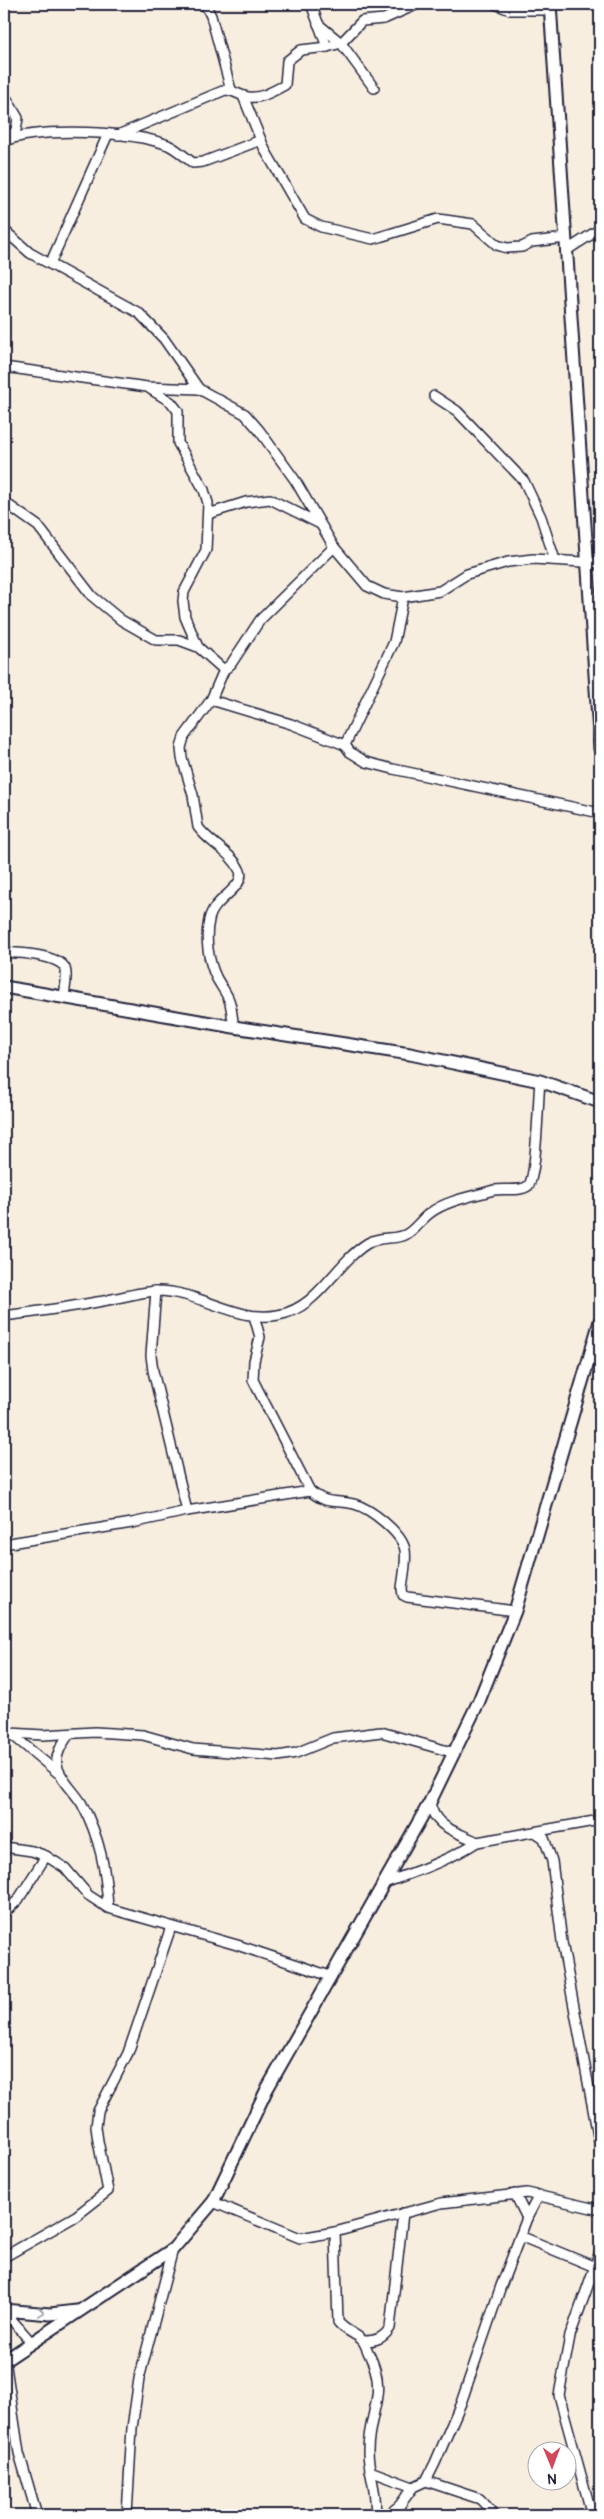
<svg xmlns="http://www.w3.org/2000/svg" width="604" height="2519" font-family="Pangolin,sans-serif">
	<rect width="100%" height="100%" fill="#f7eee0"/>
	<filter id="ink" filterUnits="userSpaceOnUse"><feTurbulence type="fractalNoise" baseFrequency=".02" numOctaves="2"/><feDisplacementMap in="SourceGraphic" scale="10" xChannelSelector="R" yChannelSelector="G"/><feConvolveMatrix kernelMatrix="1 2 1 2 8 2 1 2 1" color-interpolation-filters="sRGB"/></filter>
	<g filter="url(#ink)">
		<g fill="none" stroke-linecap="round" stroke-linejoin="round">
			<defs>
				<g id="minor">
					<polyline points="205,4 211,16 231,90"/>
					<polyline points="311,4 327,47"/>
					<polyline points="495,4 510,10 550,10"/>
					<polyline points="318,24 341,43 374,88"/>
					<polyline points="4,94 18,118 16,130 7,140"/>
					<polyline points="243,96 265,150 305,219 321,227 373,239 438,219 473,224 497,245 507,248 522,247 532,242 566,238"/>
					<path d="M118,135L225,90C233,90 237,94 244,96C258,101 273,91 285,85L287,61L301,50L327,47L341,43L362,21L384,19L418,4"/>
					<path d="M4,141C41,127 131,131 168,145C177,149 185,157 193,163L203,162L261,140"/>
					<polyline points="4,230 30,253 139,313 164,339 199,389 147,387 4,367"/>
					<polyline points="567,250 600,229"/>
					<polyline points="50,264 108,134"/>
					<polyline points="150,389 171,402 178,411 178,443 204,490 208,503 206,550 184,592 183,601 185,617 198,647"/>
					<polyline points="199,389 245,414 259,430 295,480 334,547 367,586 384,594 403,597 440,591 467,574 508,562 533,559 600,563"/>
					<polyline points="434,396 457,411 524,481 541,517 555,560"/>
					<polyline points="4,502 38,526 92,596 121,620 156,640 179,640 198,647 224,670"/>
					<polyline points="208,514 246,502 270,499 320,524"/>
					<polyline points="211,700 291,724 345,745 350,752 366,762 393,769 600,813"/>
					<polyline points="345,745 394,642 403,597"/>
					<path d="M4,953C17,952 58,955 65,968C68,976 65,988 64,996"/>
					<path d="M234,1027C232,1018 232,1008 229,1000C226,992 220,985 216,977C208,960 205,938 209,920C213,898 246,888 240,871C232,852 210,844 198,827L193,795L182,758L181,748L184,737L211,700L224,670L231,664L260,620L334,547"/>
					<polyline points="156,1291 151,1355 153,1371 187,1511 310,1491"/>
					<path d="M4,1316C35,1312 66,1308 97,1302C116,1299 138,1292 157,1291C200,1291 237,1323 278,1315C319,1308 335,1263 368,1243C380,1236 393,1240 405,1235C415,1230 421,1219 430,1213C447,1200 474,1196 494,1190C504,1188 520,1192 528,1186C537,1177 538,1099 540,1081"/>
					<path d="M254,1316L260,1337L254,1361L253,1380L310,1491C329,1506 334,1499 354,1504C370,1508 402,1533 405,1550C407,1562 403,1577 402,1589L403,1595L407,1597L515,1611"/>
					<polyline points="4,1544 132,1523 187,1511"/>
					<polyline points="4,1729 10,1733 43,1735 95,1732 143,1735 193,1749 278,1756 296,1753 333,1738 381,1732 455,1753"/>
					<polyline points="10,1733 58,1773"/>
					<path d="M69,1734C63,1743 55,1754 57,1765C59,1778 75,1792 82,1804C100,1838 106,1870 108,1908"/>
					<path d="M430,1802C434,1828 456,1831 477,1842"/>
					<polyline points="535,1832 544,1838 552,1861 562,1942 600,2147"/>
					<polyline points="4,1847 32,1851 46,1856"/>
					<path d="M382,1884C414,1872 448,1861 477,1842L600,1820"/>
					<polyline points="4,1913 18,1900 46,1856 65,1868 88,1895 108,1908 237,1945 330,1976"/>
					<polyline points="515,2194 527,2218"/>
					<polyline points="213,2202 300,2238 335,2232 441,2203 527,2193 600,2210"/>
					<path d="M335,2232L338,2322C345,2331 355,2333 362,2340C365,2343 367,2350 369,2354C389,2394 368,2412 368,2451C368,2473 378,2492 375,2515"/>
					<polyline points="520,2236 595,2267"/>
					<polyline points="4,2257 76,2216 108,2191 98,2141 96,2127 98,2111 128,2053 171,1927"/>
					<polyline points="4,2311 31,2342"/>
					<path d="M363,2341C375,2341 383,2339 390,2328L403,2213"/>
					<polyline points="5,2360 19,2453 37,2515"/>
					<polyline points="370,2471 413,2487"/>
					<polyline points="426,2481 480,2499 495,2515"/>
					<polyline points="127,2515 132,2428 139,2379 173,2249"/>
					<polyline points="388,2515 400,2505 413,2487 426,2481 435,2463 461,2403 501,2286 527,2218 539,2195"/>
					<polyline points="592,2515 559,2395 570,2336 600,2252"/>
				</g>
				<g id="tertiary">
					<polyline points="550,4 600,749"/>
					<polyline points="4,987 234,1027 410,1054 540,1081 600,1102"/>
					<polyline points="4,2310 50,2314 77,2311"/>
					<polyline points="4,2361 173,2249 213,2202 267,2089 430,1802 479,1701 515,1611 600,1321"/>
				</g>
			</defs>
			<use href="#minor" stroke="#22223b" stroke-width="12"/>
			<use href="#tertiary" stroke="#22223b" stroke-width="15"/>
			<use href="#minor" stroke="#fff" stroke-width="9"/>
			<use href="#tertiary" stroke="#fff" stroke-width="11"/>
		</g>
		<defs><path id="oneway-chevron" d="M-2-3.5L2.5 0L-2 3.5" fill="none" stroke-width="1.6" stroke-linecap="round" stroke-linejoin="round" transform="scale(1.25)"/></defs>
		<use stroke="#9c9ca7" href="#oneway-chevron" transform="translate(41 2312) rotate(7)"/>
	</g>
	<rect width="604" height="2519" fill="none" stroke="#fff" stroke-width="20"/>
	<rect x="10" y="10" width="584" height="2499" fill="none" stroke="#22223b" stroke-width="2" filter="url(#ink)"/>
	<g transform="translate(552 2466) rotate(179)"><circle r="24" fill="#ffffff" stroke="#a7a7b1"/>
	<path d="M0-4L9 19L0 12L-9 19Z" fill="#d1495b"/>
	<text y="-8" font-size="14" font-weight="bold" text-anchor="middle" fill="#22223b">N</text>
	</g>
</svg>
